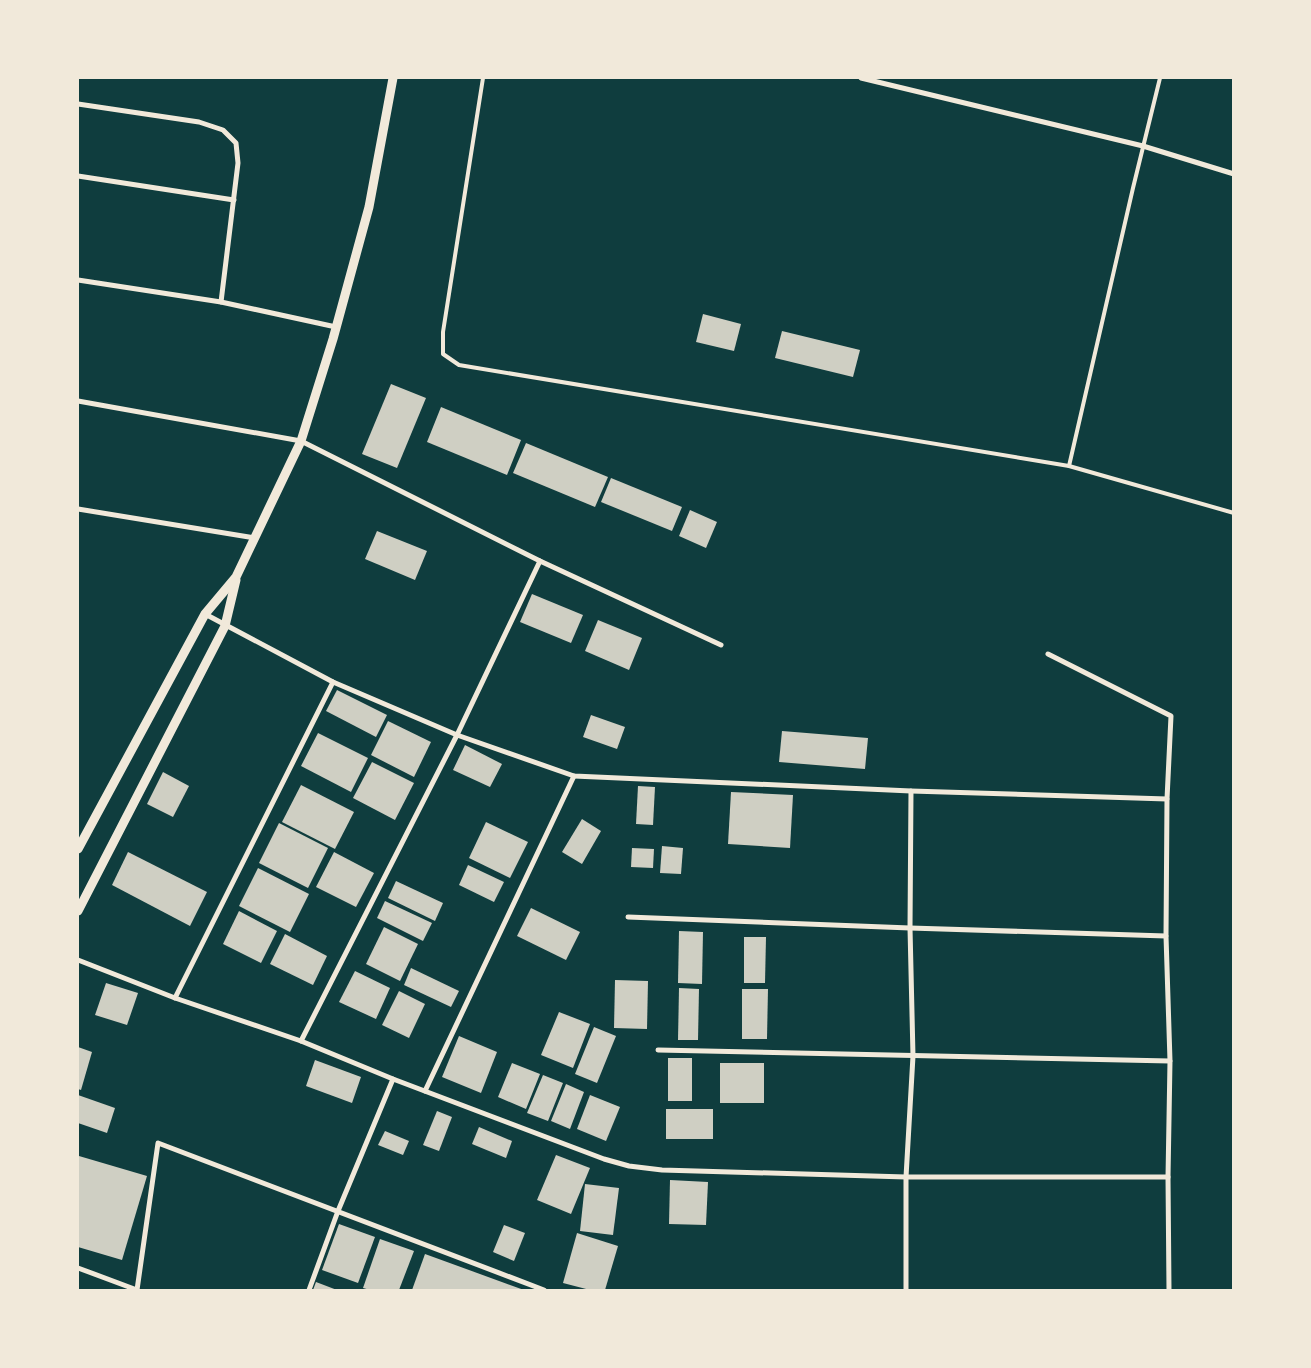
<svg xmlns="http://www.w3.org/2000/svg" width="1311" height="1368" font-family="'PT Serif',serif">
	<rect width="100%" height="100%" fill="#0f3d3e"/>
	<g fill="#cfcfc3">
		<polygon points="703,314 741,324 734,351 696,342"/>
		<polygon points="782,331 860,350 853,377 775,358"/>
		<polygon points="391,384 426,398 397,468 362,454"/>
		<polygon points="441,407 521,440 507,475 427,442"/>
		<polygon points="526,443 608,477 595,507 513,473"/>
		<polygon points="611,478 682,507 672,531 601,502"/>
		<polygon points="690,510 717,522 706,548 679,536"/>
		<polygon points="377,531 427,551 415,580 365,559"/>
		<polygon points="532,594 583,615 571,643 520,622"/>
		<polygon points="598,620 642,638 629,670 585,651"/>
		<polygon points="337,690 387,715 376,737 326,711"/>
		<polygon points="591,715 625,727 617,749 583,737"/>
		<polygon points="388,721 431,742 414,777 371,755"/>
		<polygon points="782,731 868,738 865,769 779,762"/>
		<polygon points="318,733 368,758 351,792 301,766"/>
		<polygon points="465,745 502,764 490,787 453,770"/>
		<polygon points="372,762 414,783 395,820 353,798"/>
		<polygon points="163,772 189,786 173,817 147,804"/>
		<polygon points="301,785 354,812 335,849 282,822"/>
		<polygon points="638,786 655,787 653,825 636,824"/>
		<polygon points="731,792 793,795 790,848 728,844"/>
		<polygon points="582,819 601,831 582,864 562,852"/>
		<polygon points="486,822 528,842 510,878 469,858"/>
		<polygon points="279,823 328,848 308,888 259,863"/>
		<polygon points="662,846 683,848 681,874 660,873"/>
		<polygon points="632,848 654,849 653,868 631,867"/>
		<polygon points="128,852 207,892 190,926 112,885"/>
		<polygon points="334,852 374,873 356,907 316,887"/>
		<polygon points="468,865 504,882 494,902 459,885"/>
		<polygon points="258,868 309,894 290,932 239,906"/>
		<polygon points="396,881 443,903 435,921 388,898"/>
		<polygon points="385,901 432,923 423,941 377,918"/>
		<polygon points="531,908 580,932 566,960 517,936"/>
		<polygon points="239,911 277,931 261,963 223,944"/>
		<polygon points="384,927 418,944 400,981 366,964"/>
		<polygon points="679,931 703,932 702,984 678,983"/>
		<polygon points="285,934 327,956 313,985 270,964"/>
		<polygon points="744,937 766,937 765,983 744,983"/>
		<polygon points="411,968 459,991 451,1007 404,985"/>
		<polygon points="355,971 390,988 376,1019 339,1002"/>
		<polygon points="615,980 648,981 647,1029 614,1028"/>
		<polygon points="106,983 138,993 127,1025 95,1015"/>
		<polygon points="679,988 699,989 698,1040 678,1040"/>
		<polygon points="742,989 768,989 767,1039 742,1039"/>
		<polygon points="399,991 425,1004 409,1038 382,1025"/>
		<polygon points="559,1012 590,1024 573,1068 541,1055"/>
		<polygon points="594,1027 616,1036 597,1083 575,1074"/>
		<polygon points="459,1036 497,1052 481,1093 442,1077"/>
		<polygon points="78,1047 92,1052 81,1090 78,1089"/>
		<rect x="668" y="1058" width="24" height="43"/>
		<polygon points="315,1060 361,1077 352,1103 306,1086"/>
		<polygon points="512,1063 540,1074 526,1109 498,1097"/>
		<rect x="720" y="1063" width="44" height="40"/>
		<polygon points="543,1075 563,1083 548,1121 527,1113"/>
		<polygon points="566,1084 584,1092 570,1129 551,1121"/>
		<polygon points="78,1095 115,1108 107,1133 78,1123"/>
		<polygon points="590,1095 620,1107 606,1141 577,1129"/>
		<rect x="666" y="1109" width="47" height="30"/>
		<polygon points="437,1111 452,1117 439,1151 423,1145"/>
		<polygon points="479,1127 512,1141 506,1158 472,1144"/>
		<polygon points="385,1131 409,1141 403,1155 378,1145"/>
		<polygon points="556,1155 590,1168 571,1214 537,1200"/>
		<polygon points="79,1156 147,1176 122,1260 78,1247 78,1162"/>
		<polygon points="670,1180 708,1182 706,1225 669,1224"/>
		<polygon points="585,1184 619,1188 613,1235 580,1231"/>
		<polygon points="339,1224 375,1237 358,1283 322,1270"/>
		<polygon points="504,1225 525,1233 514,1261 493,1252"/>
		<polygon points="577,1233 618,1246 605,1290 590,1290 563,1283"/>
		<polygon points="380,1239 414,1251 399,1290 370,1290 363,1288"/>
		<polygon points="425,1254 524,1290 412,1290"/>
		<polygon points="316,1282 337,1290 313,1290"/>
	</g>
	<g fill="none" stroke-linecap="round" stroke-linejoin="round">
		<g stroke="#f1e9da" stroke-width="4">
			<polyline points="483,78 443,332 443,354 459,365 1069,466 1234,513"/>
			<polyline points="1069,466 1133,188 1160,78"/>
		</g>
		<g stroke="#f1e9da" stroke-width="5">
			<polyline points="861,78 1143,146 1234,174"/>
			<polyline points="78,104 199,122 223,130 236,143 238,163 221,302"/>
			<polyline points="78,176 234,200"/>
			<polyline points="78,280 221,302 336,327"/>
			<polyline points="78,401 301,441 540,561 721,645"/>
			<polyline points="78,509 255,538"/>
			<polyline points="205,614 333,682 457,735 574,776 911,791 1167,799"/>
			<polyline points="1048,654 1171,716 1167,799 1166,936 1170,1061 1168,1177 1169,1290"/>
			<polyline points="628,917 910,928 1166,936"/>
			<polyline points="78,960 175,998 301,1041 393,1079 604,1159 629,1166 662,1170 906,1177 1168,1177"/>
			<polyline points="175,998 333,682"/>
			<polyline points="301,1041 457,735 540,561"/>
			<polyline points="658,1050 1170,1061"/>
			<polyline points="425,1091 574,776"/>
			<polyline points="78,1268 137,1290"/>
			<polyline points="137,1290 158,1143 544,1290"/>
			<polyline points="309,1290 338,1211 393,1079"/>
			<polyline points="906,1290 906,1177 913,1056 910,928 911,791"/>
		</g>
		<g stroke="#f1e9da" stroke-width="9">
			<polyline points="78,849 205,614 236,577 301,441 333,339 369,207 393,78"/>
			<polyline points="78,911 225,626 236,580"/>
		</g>
	</g>
	<rect width="1311" height="1368" fill="none" stroke="#f1e9da" stroke-width="158"/>
</svg>
